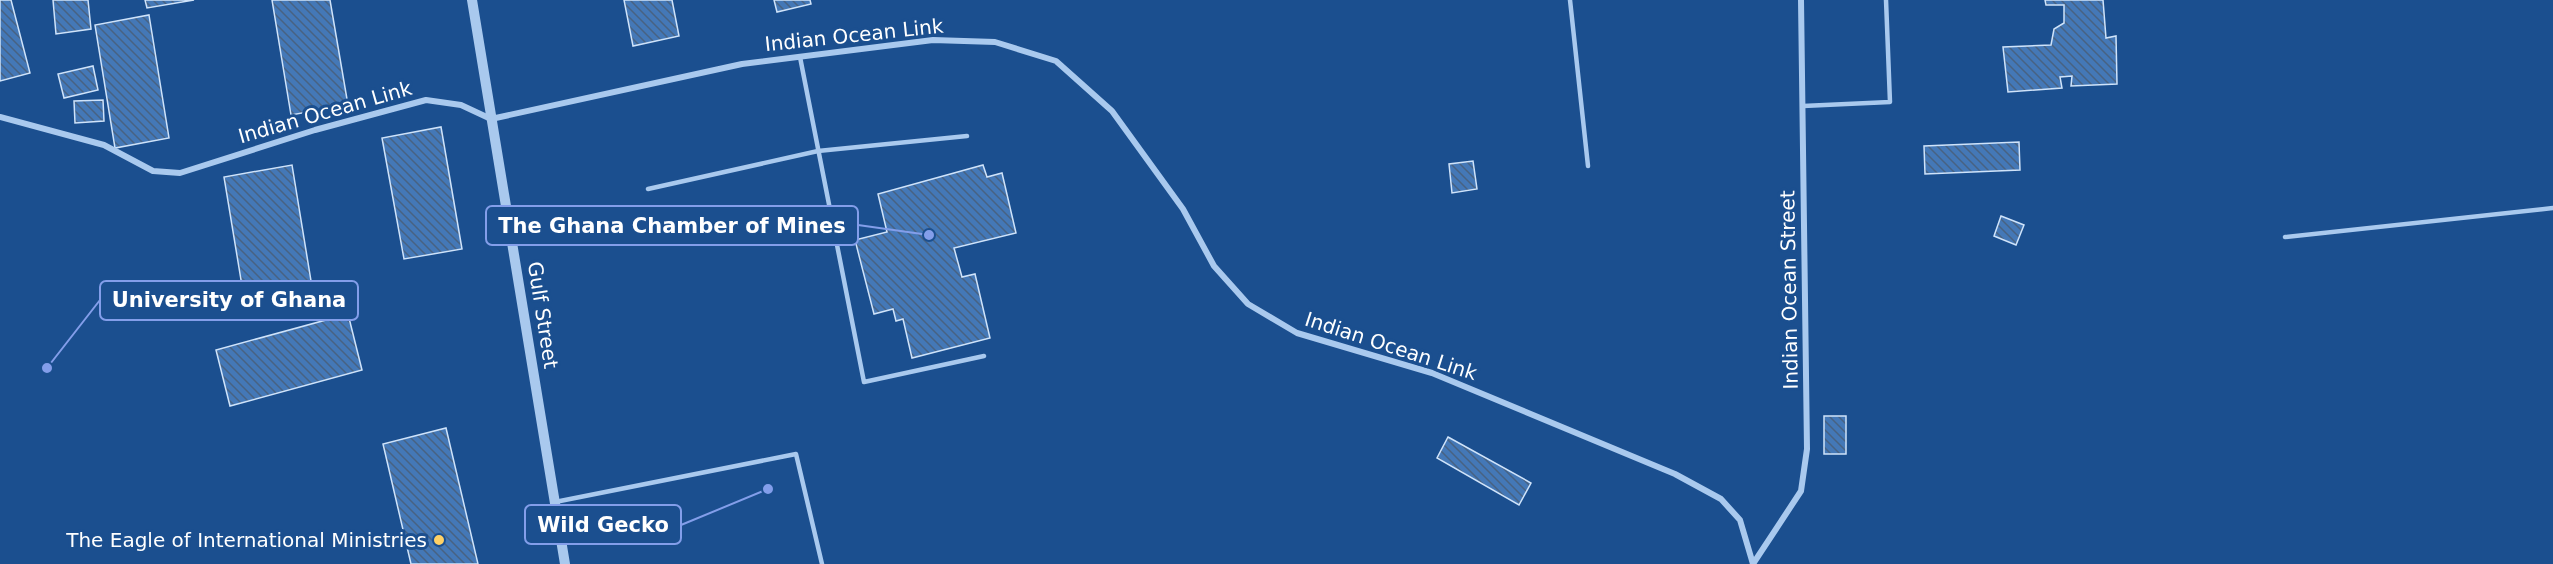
<svg xmlns="http://www.w3.org/2000/svg" width="2553" height="564" font-family="'DejaVu Sans',sans-serif">
	<defs>
		<pattern id="building-back-hatch" width="6" height="6" patternUnits="userSpaceOnUse" patternTransform="scale(1.5)"><rect width="6" height="6" fill="#4478b7"/><path d="M-1 5l2 2M0 0l6 6M5-1l2 2" fill="none" stroke="#486282"/></pattern>
	</defs>
	<rect width="100%" height="100%" fill="#1b4f8f"/>
	<g fill="url(#building-back-hatch)" stroke="#cfe3fa" stroke-width="1.5">
		<polygon points="0,0 11,0 30,73 0,81"/>
		<polygon points="53,0 88,0 91,29 56,34"/>
		<polygon points="145,0 194,0 147,8"/>
		<polygon points="272,0 330,0 348,105 291,115"/>
		<polygon points="624,0 672,0 679,36 633,46"/>
		<polygon points="774,0 810,0 811,4 777,12"/>
		<polygon points="2045,0 2103,0 2106,38 2116,36 2117,84 2071,86 2072,76 2060,77 2062,88 2008,92 2003,47 2051,45 2054,29 2064,23 2064,5 2046,5"/>
		<polygon points="149,15 169,138 115,148 95,25"/>
		<polygon points="93,66 98,90 64,98 58,74"/>
		<polygon points="103,100 104,121 75,123 74,101"/>
		<polygon points="441,127 462,249 404,259 382,138"/>
		<polygon points="2019,142 2020,170 1925,174 1924,146"/>
		<polygon points="1473,161 1477,189 1452,193 1449,164"/>
		<polygon points="292,165 312,287 244,298 224,177"/>
		<polygon points="983,165 987,177 1002,173 1016,233 954,248 962,277 975,274 990,338 912,358 903,319 896,321 893,309 874,314 855,240 887,232 878,194"/>
		<polygon points="2001,216 2024,225 2016,245 1994,236"/>
		<polygon points="348,314 362,370 230,406 216,350"/>
		<rect x="1824" y="416" width="22" height="38"/>
		<polygon points="446,428 478,564 411,564 383,444"/>
		<polygon points="1448,437 1531,483 1519,505 1437,458"/>
	</g>
	<g fill="none" stroke-linecap="round" stroke-linejoin="round">
		<g stroke="#a9c9ee" stroke-width="4.5">
			<polyline points="1570,0 1588,166"/>
			<polyline points="800,57 864,382 984,356"/>
			<polyline points="1803,106 1890,102 1886,0"/>
			<polyline points="648,189 818,151 967,136"/>
			<polyline points="2285,237 2553,208"/>
			<polyline points="555,502 796,454 822,564"/>
		</g>
		<g stroke="#a9c9ee" stroke-width="6">
			<polyline points="0,117 104,145 153,171 180,173 315,130 426,100 461,105 491,119 742,64 933,40 995,42 1056,61 1112,111 1183,209 1214,266 1248,304 1297,333 1432,373 1675,474 1721,499 1740,520 1753,564"/>
			<polyline points="1753,564 1801,491 1807,449 1801,0"/>
		</g>
		<polyline stroke="#a9c9ee" stroke-width="10" points="472,0 565,564"/>
	</g>
	<circle fill="#ffd166" stroke="#1b4f8f" stroke-width="2" cx="439" cy="540" r="6"/>
	<g text-anchor="middle" stroke-width="6" stroke-linejoin="round" paint-order="stroke">
		<g font-size="20" fill="#fff" stroke="#1b4f8f">
			<text transform="translate(854 35) rotate(-6)" y="7">Indian Ocean Link</text>
			<text transform="translate(325 112) rotate(-16)" y="7">Indian Ocean Link</text>
			<text transform="translate(1789 290) rotate(-91)" y="7">Indian Ocean Street</text>
			<text transform="translate(543 315) rotate(81)" y="7">Gulf Street</text>
			<text transform="translate(1391 346) rotate(18)" y="7">Indian Ocean Link</text>
		</g>
		<g font-size="20" fill="#fff" stroke="#1b4f8f" text-anchor="end">
			<text x="427" y="547">The Eagle of International Ministries</text>
		</g>
	</g>
	<path fill="none" stroke="#839eea" stroke-width="2" d="M929 235L858 225M47 368L100 300M768 489L681 525"/>
	<g fill="#839eea" stroke="#1b4f8f" stroke-width="2">
		<circle cx="929" cy="235" r="6"/>
		<circle cx="47" cy="368" r="6"/>
		<circle cx="768" cy="489" r="6"/>
	</g>
	<g fill="#1b4f8f" stroke="#839eea" stroke-width="2">
		<rect x="486" y="206" width="372" height="39" rx="6"/>
		<rect x="100" y="281" width="258" height="39" rx="6"/>
		<rect x="525" y="505" width="156" height="39" rx="6"/>
	</g>
	<g font-size="21" text-anchor="middle" font-weight="bold" fill="#fff">
		<text x="672" y="233">The Ghana Chamber of Mines</text>
		<text x="229" y="307">University of Ghana</text>
		<text x="603" y="532">Wild Gecko</text>
	</g>
</svg>
